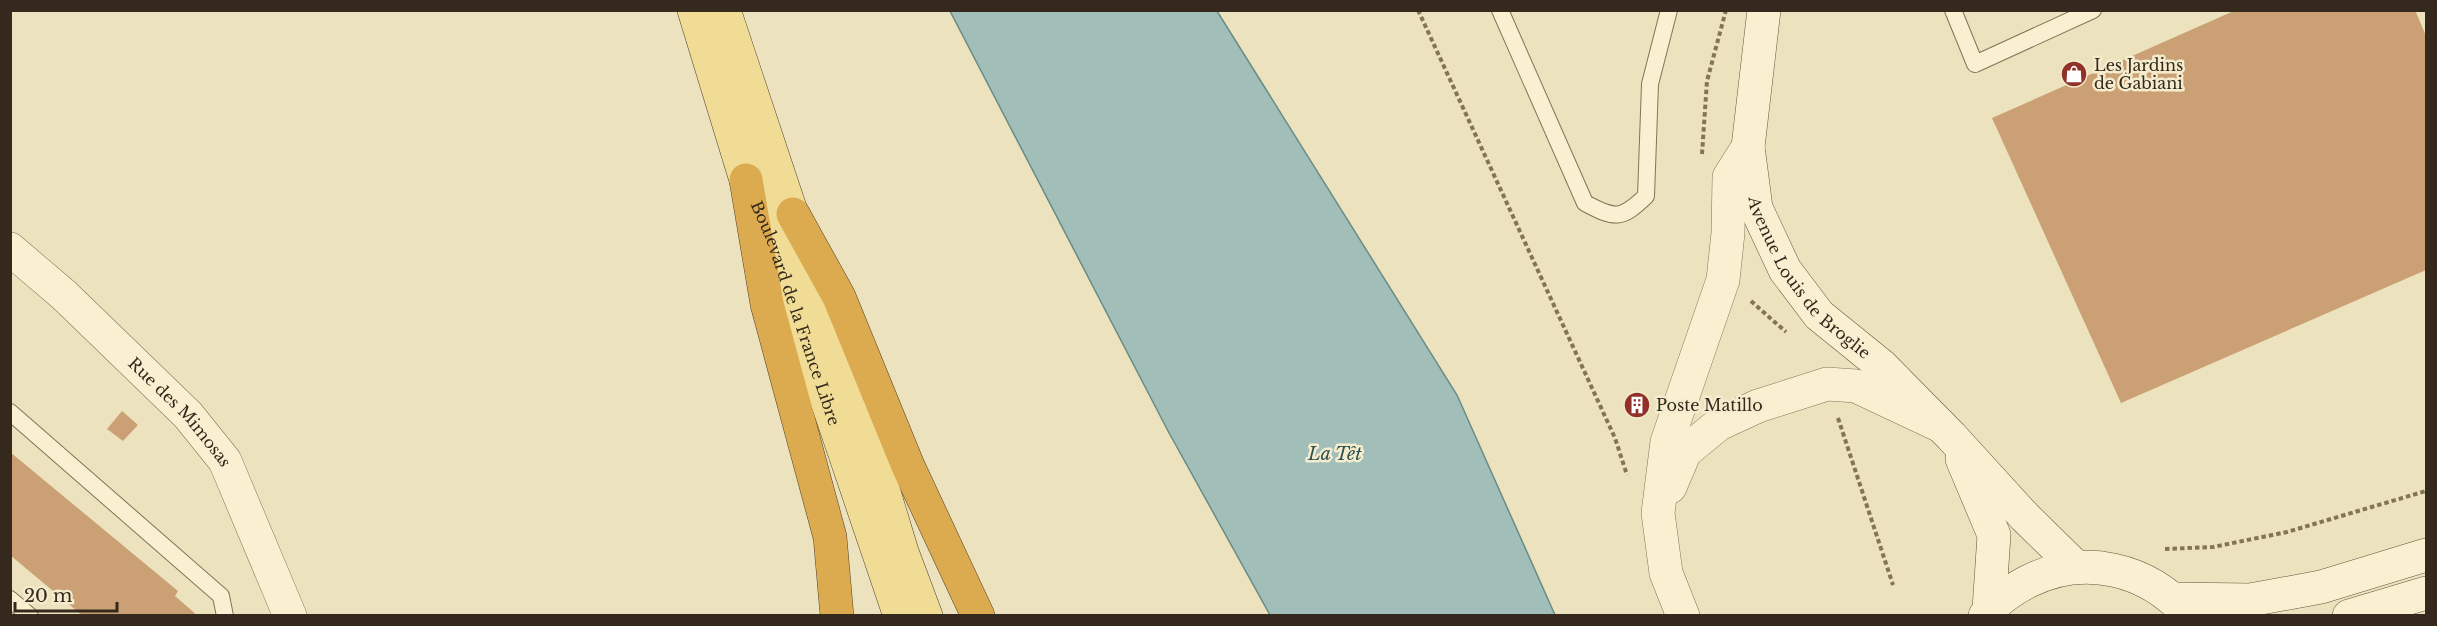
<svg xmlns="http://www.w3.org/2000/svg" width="2437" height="626" font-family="'Libre Baskerville',serif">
	<rect width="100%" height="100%" fill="#ece3be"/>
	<polygon fill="#a1beb8" stroke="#698b86" stroke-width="1.5" points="950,11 1217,11 1457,395 1555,615 1270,615 1168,431"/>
	<g fill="#caa074">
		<polygon points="2236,10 2415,10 2426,36 2426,270 2121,403 1992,118"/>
		<polygon points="1636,394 1645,397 1638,416 1629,413"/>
		<polygon points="122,411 138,425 123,441 107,429"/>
		<polygon points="10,452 178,591 175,596 198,616 83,616 10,555"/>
	</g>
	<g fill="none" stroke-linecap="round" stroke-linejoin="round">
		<defs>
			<g id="lane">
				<path d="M1500,10L1585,203C1615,219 1621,220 1646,196L1650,84L1669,10"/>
				<polyline points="1953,10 1975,64 2093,10"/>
				<polyline points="10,412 221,596 225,616"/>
				<polyline points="10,599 30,616"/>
			</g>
			<g id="street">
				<path id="s1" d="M10,249L64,295L188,415L225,461L290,616"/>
				<polyline points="1670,487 1685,452 1719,424 1758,406 1827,384 1856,386 1941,426"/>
				<polyline points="1683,616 1666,573 1658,513 1667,442 1723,280 1728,233 1729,177 1748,147"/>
			</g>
			<g id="secondary">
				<path id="s2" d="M1764,10L1748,147L1756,208L1785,270L1819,315L1882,366L1951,436L2025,517L2076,567"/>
				<polyline points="1962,459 1994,535 1989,609"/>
				<polyline points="2175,599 2250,600 2321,587 2426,555"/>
				<path d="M1985,616C1995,601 2012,590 2027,582C2083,553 2148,568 2189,616"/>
				<polyline points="2349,616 2426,593"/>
			</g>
			<g id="primary">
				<path id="s3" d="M694,10L746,180L771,236L900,616"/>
				<polyline points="724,10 880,479 902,552 926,616"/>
			</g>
			<g id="highway">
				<polyline points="746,180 767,304 830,537 837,616"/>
				<polyline points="793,214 839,297 908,466 978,616"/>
			</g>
		</defs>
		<use href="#lane" stroke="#847357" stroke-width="18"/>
		<use href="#street" stroke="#847357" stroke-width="34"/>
		<use href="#secondary" stroke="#66543b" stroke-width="34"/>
		<use href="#primary" stroke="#51412c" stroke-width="34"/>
		<use href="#highway" stroke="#51412c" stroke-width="34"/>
		<g stroke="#847357" stroke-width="4" stroke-dasharray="4.5 3" stroke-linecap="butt">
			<polyline points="1418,10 1615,438 1627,475"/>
			<polyline points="1702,154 1707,81 1726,10"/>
			<polyline points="1751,301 1786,332"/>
			<polyline points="1838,418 1893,585"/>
			<polyline points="2165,549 2213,547 2287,532 2426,491"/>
		</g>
		<use href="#lane" stroke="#f8f0d1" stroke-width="16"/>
		<use href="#street" stroke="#f8f0d1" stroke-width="33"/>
		<use href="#secondary" stroke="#f8f0d1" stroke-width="33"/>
		<use href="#primary" stroke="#f0dc95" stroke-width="33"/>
		<use href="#highway" stroke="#dcaa4f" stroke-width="33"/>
	</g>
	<defs>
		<symbol id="shop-disc" viewBox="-11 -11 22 22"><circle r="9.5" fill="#913129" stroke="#f4eccd"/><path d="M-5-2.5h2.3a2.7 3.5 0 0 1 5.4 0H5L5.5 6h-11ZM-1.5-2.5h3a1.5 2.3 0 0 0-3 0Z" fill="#fff"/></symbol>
		<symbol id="building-disc" viewBox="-11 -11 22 22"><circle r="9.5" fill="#913129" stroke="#f4eccd"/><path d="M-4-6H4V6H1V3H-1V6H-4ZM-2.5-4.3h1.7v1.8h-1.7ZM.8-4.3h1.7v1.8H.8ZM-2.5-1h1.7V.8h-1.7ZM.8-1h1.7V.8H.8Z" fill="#fff"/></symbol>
	</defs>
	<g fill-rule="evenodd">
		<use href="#shop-disc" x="2059" y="59" width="30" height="30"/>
		<use href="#building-disc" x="1622" y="390" width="30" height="30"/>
	</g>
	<g text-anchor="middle" stroke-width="5" stroke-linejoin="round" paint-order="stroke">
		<g font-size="16" fill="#34291c" stroke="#f4eccd" text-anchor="start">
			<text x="2094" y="71">Les Jardins<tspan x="2094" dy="18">de Gabiani</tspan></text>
			<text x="1656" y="411">Poste Matillo</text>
		</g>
		<g font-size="16" fill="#34291c" stroke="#f4eccd">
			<text dy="6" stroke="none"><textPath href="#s2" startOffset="288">Avenue Louis de Broglie</textPath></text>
			<text dy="6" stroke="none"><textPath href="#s3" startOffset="320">Boulevard de la France Libre</textPath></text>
			<text dy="6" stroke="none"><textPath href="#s1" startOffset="236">Rue des Mimosas</textPath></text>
		</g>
		<g font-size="18" font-style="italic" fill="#2b5253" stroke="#f4eccd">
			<text x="1335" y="460">La Têt</text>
		</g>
	</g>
	<rect width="2437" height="626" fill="none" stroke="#34291c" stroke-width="24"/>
	<path d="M15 602v9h102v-9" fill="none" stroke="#34291c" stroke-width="3"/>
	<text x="24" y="602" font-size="18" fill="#34291c" stroke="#f4eccd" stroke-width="4.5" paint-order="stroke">20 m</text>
</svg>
